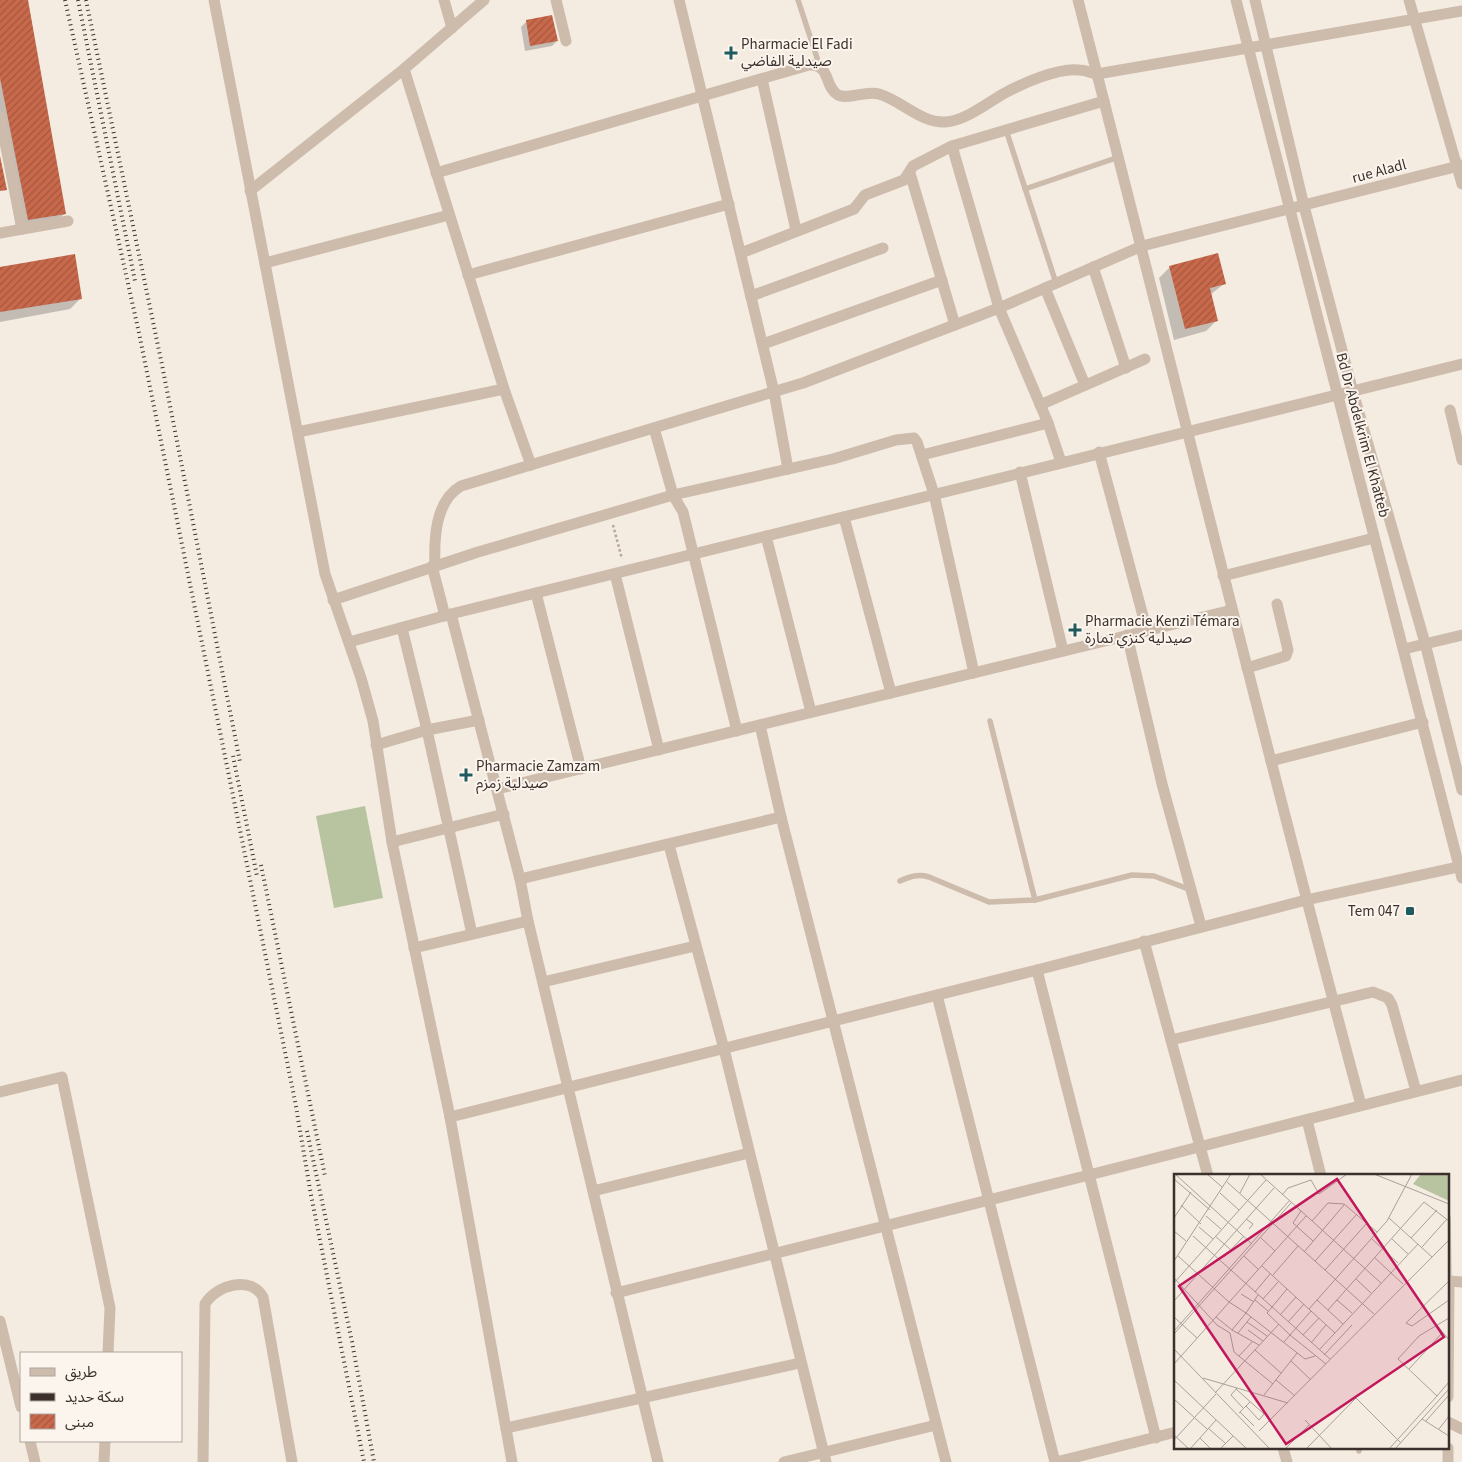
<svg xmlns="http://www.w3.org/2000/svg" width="1462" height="1462" font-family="'Source Sans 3','Noto Sans Arabic',sans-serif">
	<defs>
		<pattern id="building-hatch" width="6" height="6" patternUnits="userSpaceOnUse" patternTransform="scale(1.25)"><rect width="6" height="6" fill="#c8694b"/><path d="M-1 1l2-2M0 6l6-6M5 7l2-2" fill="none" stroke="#a4573f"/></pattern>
	</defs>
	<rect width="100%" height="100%" fill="#f4ebe1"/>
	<polygon fill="#b8c4a0" points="365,806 383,898 334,908 316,816"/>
	<g fill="#0003">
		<polygon points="0,0 27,0 65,213 54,224 17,231 0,140"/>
		<polygon points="551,17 557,41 552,46 525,51 521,27 526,22"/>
		<polygon points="74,256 81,298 70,309 0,322 0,267"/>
		<polygon points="1170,267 1225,283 1210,295 1217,320 1206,331 1174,340 1159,278"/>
	</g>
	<g fill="url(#building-hatch)">
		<polygon points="0,0 28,0 66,214 28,220 0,78"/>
		<polygon points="552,15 558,41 530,46 526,20"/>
		<polygon points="0,156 7,190 0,191"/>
		<polygon points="1218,253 1226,284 1210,288 1218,321 1185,329 1169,266"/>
		<polygon points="75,254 82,299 0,312 0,267"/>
	</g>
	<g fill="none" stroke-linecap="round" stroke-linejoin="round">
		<polyline stroke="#b9a596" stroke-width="2.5" stroke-dasharray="2.5 2.5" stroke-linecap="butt" points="613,525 622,559"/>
		<g stroke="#cdbbac" stroke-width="5.5">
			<polyline points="798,0 820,67"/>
			<polyline points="1006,130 1056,283"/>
			<polyline points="1025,189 1119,157"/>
			<polyline points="990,721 1035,900"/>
			<path d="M900,881C911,876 918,874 929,877L989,902L1035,900L1132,875L1154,876L1191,890"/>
			<polyline points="1448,1218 1449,1281"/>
			<polyline points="1359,1451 1360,1448"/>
		</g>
		<g stroke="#cdbbac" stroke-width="11">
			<polyline points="214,0 325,574 361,678 373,721 392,842 450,1117 512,1462"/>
			<polyline points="444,0 452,28"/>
			<polyline points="556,0 566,41"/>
			<polyline points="679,0 774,392 788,469"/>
			<path d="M1078,0C1173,368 1262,738 1361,1105"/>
			<polyline points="1236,0 1462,878"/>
			<polyline points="1255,0 1304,206 1353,392 1425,643 1462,790"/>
			<polyline points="1409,0 1462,184"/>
			<polyline points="404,69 504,389 531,465"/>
			<polyline points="762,79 796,230"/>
			<polyline points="1104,101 952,146 999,308 1142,246 1462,165"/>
			<polyline points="0,117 22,229"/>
			<path d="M436,173L809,65C831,64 824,87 838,95C848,100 866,90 879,94C902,101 921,123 945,122C965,121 986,104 1003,94C1021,84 1059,67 1079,70C1085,70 1091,73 1097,74L1462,11"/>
			<polyline points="910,173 955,325"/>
			<polyline points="250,191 404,69 484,0"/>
			<polyline points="0,233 68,221"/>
			<polyline points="741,253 854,209 865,195 904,180 913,166 952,146"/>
			<polyline points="265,263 449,215"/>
			<polyline points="1093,267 1126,368"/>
			<polyline points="468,275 729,204"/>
			<polyline points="1045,288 1085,385"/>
			<polyline points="751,296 883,248"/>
			<polyline points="763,344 942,280"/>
			<polyline points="1040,405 1145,359"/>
			<polyline points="1450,410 1462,460"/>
			<polyline points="654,428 673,495 833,459 896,440 914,438 917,442 934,494 974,673"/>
			<polyline points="298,432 504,389"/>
			<polyline points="1099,452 1147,631"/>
			<polyline points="922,455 1048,423"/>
			<polyline points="1020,472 1063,651"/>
			<polyline points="844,517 891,693"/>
			<polyline points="766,536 811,712"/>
			<path d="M435,565C434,539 435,501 461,486L803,383L999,308L1048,423L1061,462"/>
			<polyline points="432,566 445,616"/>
			<polyline points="615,574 659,750"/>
			<polyline points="1223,576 1374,538"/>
			<polyline points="536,593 581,769"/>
			<polyline points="333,600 478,552 673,495 683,512 737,731"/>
			<polyline points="451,614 520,879 528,921 658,1462"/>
			<polyline points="402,628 427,730 472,934"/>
			<polyline points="1127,635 1162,784 1201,926"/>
			<polyline points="349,642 451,614 1462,364"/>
			<polyline points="1404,649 1462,635"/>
			<polyline points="1247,668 1286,656 1288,650 1277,604"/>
			<polyline points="760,725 781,817 946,1462"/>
			<polyline points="376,745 427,730 479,720"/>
			<polyline points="1271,761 1423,722"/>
			<polyline points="497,789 1232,610"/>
			<polyline points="392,842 504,814"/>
			<polyline points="669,845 724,1049 826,1462"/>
			<polyline points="520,879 781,817"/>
			<polyline points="1144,941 1208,1176"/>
			<polyline points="414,948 528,921"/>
			<polyline points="1037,970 1156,1438"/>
			<polyline points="543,982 695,946"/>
			<polyline points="937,995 1055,1462"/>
			<polyline points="1171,1040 1373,992 1388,998 1392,1005 1416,1091"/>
			<polyline points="0,1092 62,1077 110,1308 108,1353"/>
			<polyline points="450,1117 1037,970 1306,900 1462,866"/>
			<polyline points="1307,1120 1321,1176"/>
			<polyline points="593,1191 749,1153"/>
			<polyline points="616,1293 1089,1175 1462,1080"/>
			<polyline points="0,1321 21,1407"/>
			<polyline points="1448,1397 1449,1281 1462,1282"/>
			<polyline points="1448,1422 1462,1429"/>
			<polyline points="506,1428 800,1363"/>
			<polyline points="30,1441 35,1462"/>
			<polyline points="1283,1448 1287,1462"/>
			<polyline points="104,1462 105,1441"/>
			<path d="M203,1462L205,1304C216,1285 251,1275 263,1297L292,1462"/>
			<polyline points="784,1462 936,1425"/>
			<polyline points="1056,1462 1176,1432"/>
			<polyline points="1448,1462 1448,1448"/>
		</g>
		<g stroke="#3b302b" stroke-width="4" stroke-dasharray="1 4" stroke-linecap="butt">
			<polyline points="65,0 139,333 295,1101 311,1195 364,1462"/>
			<polyline points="78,0 135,281"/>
			<polyline points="86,0 162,365 240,762"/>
			<polyline points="233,756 257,876"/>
			<polyline points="261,865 325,1176"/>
			<polyline points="307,1131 352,1342 374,1462"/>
		</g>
	</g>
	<g fill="#1f5a5e" stroke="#fbf5ee" stroke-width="2">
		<path d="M728.5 45.5h5v5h5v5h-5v5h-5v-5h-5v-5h5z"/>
		<path d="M1072.5 622.5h5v5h5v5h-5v5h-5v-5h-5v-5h5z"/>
		<path d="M463.5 767.5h5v5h5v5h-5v5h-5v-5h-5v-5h5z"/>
		<rect x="1405" y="906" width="10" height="10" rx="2.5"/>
	</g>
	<g text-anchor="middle" stroke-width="4" stroke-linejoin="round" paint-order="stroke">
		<g font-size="15" fill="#3b302b" stroke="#fbf5ee" text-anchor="start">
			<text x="741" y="49">Pharmacie El Fadi<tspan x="741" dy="17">صيدلية الفاضي</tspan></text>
			<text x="1085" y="626">Pharmacie Kenzi Témara<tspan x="1085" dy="17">صيدلية كنزي تمارة</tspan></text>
			<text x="476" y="771">Pharmacie Zamzam<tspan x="476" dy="17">صيدلية زمزم</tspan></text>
			<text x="1400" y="916" text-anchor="end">Tem 047</text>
		</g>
		<g font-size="15" fill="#3b302b" stroke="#fbf5ee">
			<text transform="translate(1379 171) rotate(-15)" y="5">rue Aladl</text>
			<text transform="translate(1363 435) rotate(75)" y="5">Bd Dr Abdelkrim El Khatteb</text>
		</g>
	</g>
	<g transform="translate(1174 1174)">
		<rect width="275" height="275" fill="#f4ebe1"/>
		<path d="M247,0H275V27L239,10Z" fill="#b8c4a0"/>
		<path fill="none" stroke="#aaa098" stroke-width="1" d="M1,0L78,70M33,0L48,13M86,0L207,109M200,0L275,30M0,5L36,36M53,8L200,140M46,19L65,36M66,19L76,0M108,21L114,14L137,6L145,20L173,0M7,31L27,50M127,37L119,49L139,67M32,42L47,55M0,44L17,18M215,44L258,83M72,45L79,50L75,55M138,47L154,29L170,30L203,58M25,53L39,65M0,57L12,67M19,62L156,185M41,62L57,76M86,63L101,77M237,64L263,36M198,65L224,89M218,65L234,80M248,73L273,45M130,78L170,31M4,82L55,128L72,139L58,156L42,143M70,82L85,96M50,83L70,62M201,84L229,110M0,87L57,0M141,87L183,40M88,92L161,159M151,96L193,49M99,101L124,72M0,104L43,151L56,159L60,178L99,210M182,105L197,119M275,107L232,149L238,152L275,126M0,109L92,6M81,118L96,100M67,120L80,128M84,121L72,139L131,185L141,182M89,125L104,108M81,126L94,137M143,126L169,150M163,126L178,139M0,127L100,14M135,135L213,47L238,0M154,136L250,28L275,47M137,137L116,161L152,190M106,141L122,123M0,143L23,164M73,148L93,162M114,148L130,130M263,151L275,166M58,156L85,171M74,156L89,167M0,157L115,27M64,159L77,143M0,160L117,29M129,161L145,144M110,168L116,161L93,139L113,115M137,169L152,151M0,175L96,275M81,176L107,199M145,176L244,70M150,181L178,151M65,182L79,167M117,187L137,206M0,190L132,42M235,195L269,158M29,204L114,229M0,206L73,275M102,206L121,222M63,214L57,221L69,234M62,215L90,240L85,246L72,232M41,219L105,150M90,221L123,179M263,222L275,208M0,225L33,255M66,238L80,252M65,239L76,228M248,245L275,262M131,246L158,275M252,247L275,221M34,254L51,269M265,255L275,242M85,257L275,66M0,261L15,275M26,264L37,275M0,266L42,220M16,275L42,246M46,275L59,262M111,275L135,251M132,275L182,224L227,269M215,275L263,222L224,185L245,162L275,144M221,275L275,215"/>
		<path fill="#c2185b" fill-opacity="0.15" stroke="#c2185b" stroke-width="2.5" d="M163,5L270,163L112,270L5,112Z"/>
		<rect width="275" height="275" fill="none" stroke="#3b302b" stroke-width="2.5"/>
	</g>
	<rect x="20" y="1352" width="162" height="90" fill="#fbf5ee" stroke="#aea6a0"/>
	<rect x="30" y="1368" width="25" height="8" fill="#cdbbac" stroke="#aea6a0"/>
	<text x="65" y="1377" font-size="15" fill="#3b302b">طريق</text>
	<rect x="30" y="1393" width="25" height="8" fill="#3b302b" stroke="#aea6a0"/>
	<text x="65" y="1402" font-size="15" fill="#3b302b">سكة حديد</text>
	<rect x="30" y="1414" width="25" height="15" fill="url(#building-hatch)" stroke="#aea6a0"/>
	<text x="65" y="1427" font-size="15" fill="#3b302b">مبنى</text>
</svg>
